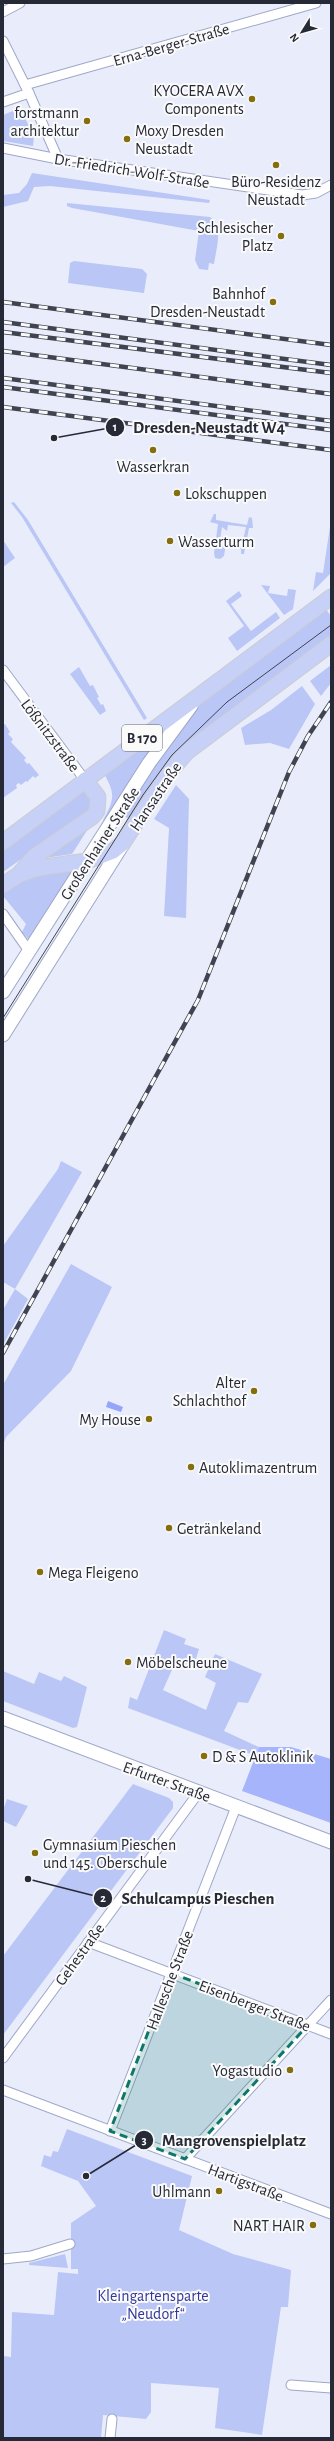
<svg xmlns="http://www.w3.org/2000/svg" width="334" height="2441" font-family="'Alegreya Sans',sans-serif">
	<rect width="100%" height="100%" fill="#e9edfb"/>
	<g fill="#bac6f6">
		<polygon points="20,108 34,136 33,146 3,141 3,115"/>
		<polygon points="32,173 210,200 209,203 50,186 34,187 28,201 3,207 3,195 19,193 27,184"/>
		<path d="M67,203L210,217C224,227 216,249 214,264L209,263L208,270L199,269L195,260L199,231L72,208L67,206Z"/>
		<polygon points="74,261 142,269 147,274 144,293 68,283 70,263"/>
		<polygon points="14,502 28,520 147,718 144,720 22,517 11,503"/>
		<polygon points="214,514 216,514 216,520 247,525 249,517 252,518 253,528 249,528 244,554 241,554 241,549 236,548 236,544 242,545 246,527 228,525 227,531 222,527 219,546 226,544 224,556 220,559 215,558 214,553 218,524 210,522"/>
		<polygon points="331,520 331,573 313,591 316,572 323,573"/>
		<polygon points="3,540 15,558 3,567"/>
		<polygon points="261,585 270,586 268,593 287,596 288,589 296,590 293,609 284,615"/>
		<polygon points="239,591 242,596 231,604 251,631 276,612 280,618 237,651 228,638 244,626 226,601"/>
		<polygon points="325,608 331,616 331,635 212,726 131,820 122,815 167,744 197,705"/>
		<polygon points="331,665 331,683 321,696 310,681"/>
		<polygon points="79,667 90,686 93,685 99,697 97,698 101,705 103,704 106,711 100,715 70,674"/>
		<polygon points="302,686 315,704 289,749 270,743 245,745 241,728 271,710"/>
		<polygon points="5,724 10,732 8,734 13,739 11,742 26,758 24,760 27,764 29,763 39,775 35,778 33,776 27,782 26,781 21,785 19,783 16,785 17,788 3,798 3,725"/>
		<path d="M161,733L106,822L103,820C114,800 116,794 104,774Z"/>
		<polygon points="176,785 189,799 186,918 164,916 169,828 154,819"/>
		<polygon points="85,790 90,793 93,809 3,872 3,849 78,792"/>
		<polygon points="93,821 72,854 45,858"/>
		<polygon points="74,870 29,940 22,932 26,924 3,896 3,892 29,877"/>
		<polygon points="61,1161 82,1172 15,1289 28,1299 3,1345 3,1310 15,1289 3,1282 3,1246 58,1169"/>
		<polygon points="71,1264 112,1287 71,1371 6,1437 3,1445 3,1385"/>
		<polygon points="164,1630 186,1639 184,1644 199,1649 194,1665 175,1663 163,1690 206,1710 216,1683 205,1677 215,1654 262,1674 248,1703 238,1702 224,1731 259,1747 256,1756 128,1708 130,1697 137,1700"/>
		<polygon points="3,1671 34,1684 39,1672 61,1681 64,1676 87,1687 77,1727 73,1728 3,1701"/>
		<polygon points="133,1784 169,1798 173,1802 173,1808 3,2035 3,1956"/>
		<polygon points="7,1799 28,1806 16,1827 3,1821 3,1810"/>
		<polygon points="67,2129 192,2176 179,2230 233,2254 291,2270 288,2307 281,2307 262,2435 215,2428 219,2388 151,2383 151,2412 146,2419 103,2415 101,2438 3,2438 3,2356 11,2357 12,2312 54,2315 58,2272 78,2274 78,2269 71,2269 71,2223 96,2206 78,2181 41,2166 44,2155 51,2157 53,2151 58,2152"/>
		<polygon points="65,2254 68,2268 29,2265 29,2263"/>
	</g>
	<polygon fill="#a6b5fb" points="259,1747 291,1747 331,1759 331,1823 242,1791"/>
	<polygon fill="#94a5fb" points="108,1401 123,1407 121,1412 106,1407"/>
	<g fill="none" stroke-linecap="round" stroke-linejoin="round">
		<defs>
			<g id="street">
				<polyline points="3,12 20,3"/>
				<polyline points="3,41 29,93 58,159"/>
				<polyline points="25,85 316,3"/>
				<polyline points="3,102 29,93"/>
				<polyline points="3,148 58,159 302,195 316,193 331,185"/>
				<polyline points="3,670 85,780"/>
				<polyline points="3,914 29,951"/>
				<polyline points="88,1942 331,2034"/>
				<polyline points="3,2058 199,1792"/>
				<polyline points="3,2090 331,2214"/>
				<polyline points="110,2131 236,1807"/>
				<polyline points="185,2159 331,2000"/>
				<polyline points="3,2259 31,2256 70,2244"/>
				<polyline points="291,2385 331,2388"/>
				<polyline points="110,2438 112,2419"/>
			</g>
			<g id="secondary">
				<polyline points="3,992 149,763 191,706"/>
				<polyline points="3,1035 123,844"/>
				<polyline points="3,1718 331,1842"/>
			</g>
			<g id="primary">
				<polyline points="3,842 331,597"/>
				<polyline points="19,874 34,857 92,817 97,811 98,797 85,780"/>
				<polyline points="3,885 18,875 38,868 87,861 113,851 123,843 167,775 187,752 331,644"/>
			</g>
		</defs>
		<use href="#street" stroke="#9fa7c8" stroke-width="11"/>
		<use href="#secondary" stroke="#9fa7c8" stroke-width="15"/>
		<use href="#primary" stroke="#cbcccf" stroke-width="17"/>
		<use href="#street" stroke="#fff" stroke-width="9"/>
		<use href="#secondary" stroke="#fff" stroke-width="13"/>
		<use href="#primary" stroke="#c7d0f7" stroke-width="15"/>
		<polyline stroke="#404350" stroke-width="1" points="3,1018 143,795 172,755 227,702 331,625"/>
		<defs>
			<g id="rail">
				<polyline points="3,302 331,345"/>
				<polyline points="3,322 331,365"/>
				<polyline points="3,332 331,373"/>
				<polyline points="3,351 331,394"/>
				<polyline points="3,378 331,421"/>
				<polyline points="3,387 331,430"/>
				<polyline points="3,407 331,450"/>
				<polyline points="3,1353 198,1000 289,772 308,736 331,702"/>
			</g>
		</defs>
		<use href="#rail" stroke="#404350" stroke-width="4.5"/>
		<use href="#rail" stroke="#fafafa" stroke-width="3" stroke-dasharray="9" stroke-linecap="butt"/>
	</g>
	<path fill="#0f766e" fill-opacity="0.2" stroke="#0f766e" stroke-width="3" stroke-dasharray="8 5" stroke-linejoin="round" d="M171,1973L308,2025L185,2159L110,2131Z"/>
	<g fill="#846e0d" stroke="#fafafa" stroke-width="1.5">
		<circle cx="252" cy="99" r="4"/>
		<circle cx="87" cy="121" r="4"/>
		<circle cx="127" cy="139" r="4"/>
		<circle cx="276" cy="165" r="4"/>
		<circle cx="281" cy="236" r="4"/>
		<circle cx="273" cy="302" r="4"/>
		<circle cx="153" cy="450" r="4"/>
		<circle cx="177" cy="493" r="4"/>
		<circle cx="170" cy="541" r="4"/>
		<circle cx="254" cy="1391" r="4"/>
		<circle cx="149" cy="1419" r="4"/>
		<circle cx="191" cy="1467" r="4"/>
		<circle cx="169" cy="1528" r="4"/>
		<circle cx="40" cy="1572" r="4"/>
		<circle cx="128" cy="1662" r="4"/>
		<circle cx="204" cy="1756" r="4"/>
		<circle cx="35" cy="1853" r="4"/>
		<circle cx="290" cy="2070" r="4"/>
		<circle cx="219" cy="2191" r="4"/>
		<circle cx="313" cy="2225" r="4"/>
	</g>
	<g text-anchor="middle" stroke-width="4" stroke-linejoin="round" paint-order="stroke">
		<rect fill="#fafafa" stroke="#666871" stroke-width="1" x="122" y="725" width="40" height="26" rx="3"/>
		<g font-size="15" font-weight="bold" fill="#262936">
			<text x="142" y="743">B 170</text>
		</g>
		<g font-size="16" fill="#262936" stroke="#fafafa">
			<text transform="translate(171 44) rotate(-16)" y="6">Erna-Berger-Straße</text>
			<text transform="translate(132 170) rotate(9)" y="6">Dr.-Friedrich-Wolf-Straße</text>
			<text transform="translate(51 735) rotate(53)" y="6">Lößnitzstraße</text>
			<text transform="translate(155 796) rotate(-56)" y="6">Hansastraße</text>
			<text transform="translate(99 843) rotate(-57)" y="6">Großenhainer Straße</text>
			<text transform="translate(167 1781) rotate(20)" y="6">Erfurter Straße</text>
			<text transform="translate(79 1954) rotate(-54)" y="6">Gehestraße</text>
			<text transform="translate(169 1980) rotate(-69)" y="6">Hallesche Straße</text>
			<text transform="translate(255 2005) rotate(21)" y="6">Eisenberger Straße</text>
			<text transform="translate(246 2182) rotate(21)" y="6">Hartigstraße</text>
		</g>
		<g font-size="16" fill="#262936" stroke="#fafafa" text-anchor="end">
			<text x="244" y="96">KYOCERA AVX<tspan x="244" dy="18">Components</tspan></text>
			<text x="79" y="118">forstmann<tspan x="79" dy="18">architektur</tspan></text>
			<text x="135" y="136" text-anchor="start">Moxy Dresden<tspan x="135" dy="18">Neustadt</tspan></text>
			<text x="276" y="187" text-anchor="middle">Büro-Residenz<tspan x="276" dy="18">Neustadt</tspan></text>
			<text x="273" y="233">Schlesischer<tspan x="273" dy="18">Platz</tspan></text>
			<text x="265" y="299">Bahnhof<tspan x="265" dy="18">Dresden-Neustadt</tspan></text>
			<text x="153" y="472" text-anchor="middle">Wasserkran</text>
			<text x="185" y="499" text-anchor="start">Lokschuppen</text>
			<text x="178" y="547" text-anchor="start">Wasserturm</text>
			<text x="246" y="1388">Alter<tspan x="246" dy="18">Schlachthof</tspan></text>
			<text x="141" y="1425">My House</text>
			<text x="199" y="1473" text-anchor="start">Autoklimazentrum</text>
			<text x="177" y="1534" text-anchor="start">Getränkeland</text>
			<text x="48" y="1578" text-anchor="start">Mega Fleigeno</text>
			<text x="136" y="1668" text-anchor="start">Möbelscheune</text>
			<text x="212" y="1762" text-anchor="start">D &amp; S Autoklinik</text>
			<text x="43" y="1850" text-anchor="start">Gymnasium Pieschen<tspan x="43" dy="18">und 145. Oberschule</tspan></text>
			<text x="282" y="2076">Yogastudio</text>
			<text x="211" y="2197">Uhlmann</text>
			<text x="305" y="2231">NART HAIR</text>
		</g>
		<g font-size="16" fill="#323799" stroke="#fafafa">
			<text x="153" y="2301">Kleingartensparte<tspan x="153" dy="18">„Neudorf“</tspan></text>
		</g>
	</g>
	<path fill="none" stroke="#262936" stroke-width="1.5" d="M54 438L115 427M28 1879L103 1898M86 2176L144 2140"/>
	<g fill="#262936" stroke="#fafafa" stroke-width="1.5">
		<circle cx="54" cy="438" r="4"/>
		<circle cx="28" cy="1879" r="4"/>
		<circle cx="86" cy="2176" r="4"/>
		<circle cx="115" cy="427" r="10"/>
		<circle cx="103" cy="1898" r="10"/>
		<circle cx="144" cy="2140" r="10"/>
	</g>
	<g font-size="12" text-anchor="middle" font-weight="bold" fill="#fff">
		<text x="115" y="431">1</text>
		<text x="103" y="1902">2</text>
		<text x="144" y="2144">3</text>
	</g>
	<g font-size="17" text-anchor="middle" font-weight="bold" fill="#262936" stroke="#fafafa" stroke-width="4" stroke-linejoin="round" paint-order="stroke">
		<text x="209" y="433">Dresden-Neustadt W4</text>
		<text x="198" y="1904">Schulcampus Pieschen</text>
		<text x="234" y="2146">Mangrovenspielplatz</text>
	</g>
	<rect width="334" height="2441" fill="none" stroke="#262936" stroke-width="8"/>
	<g transform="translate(302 32) rotate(233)" stroke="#fafafa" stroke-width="3" paint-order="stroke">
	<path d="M0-3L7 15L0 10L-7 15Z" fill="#262936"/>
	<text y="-6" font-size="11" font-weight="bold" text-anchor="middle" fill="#262936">N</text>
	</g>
</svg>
